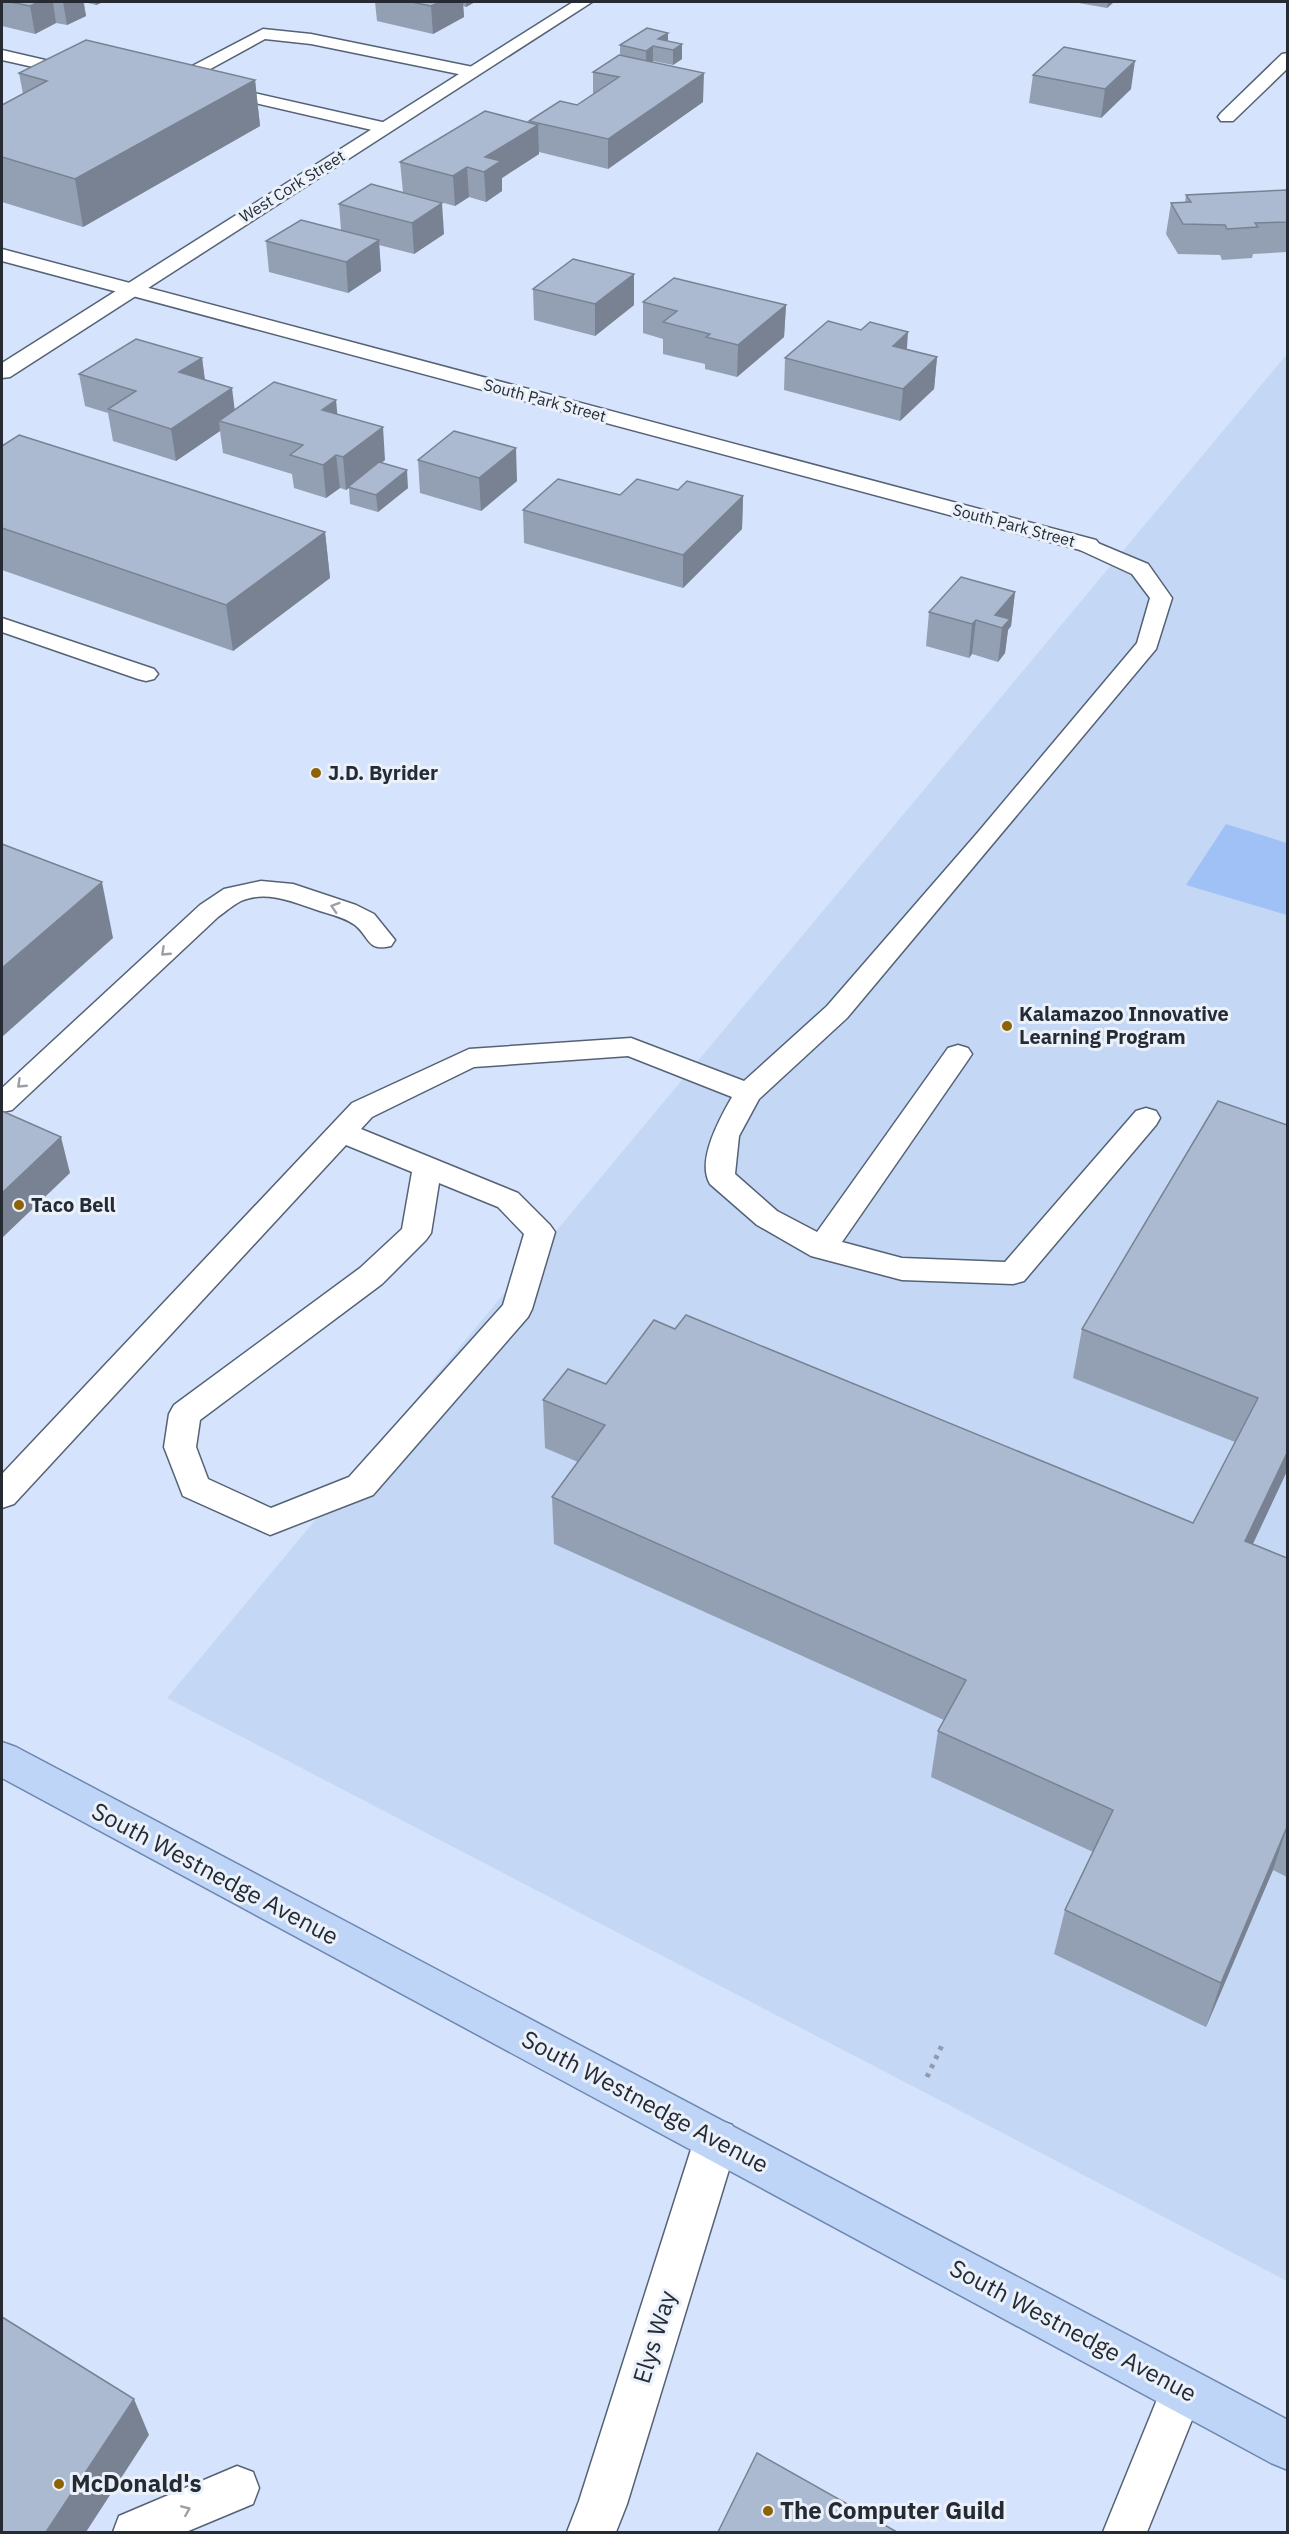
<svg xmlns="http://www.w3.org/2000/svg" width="1289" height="2534" font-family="'IBM Plex Sans',sans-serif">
	<rect width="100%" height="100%" fill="#d5e4fc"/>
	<polygon fill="#c4d7f5" points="1287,354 1287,2281 167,1698"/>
	<polygon fill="#a0c1f5" points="1226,824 1287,843 1287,915 1186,885"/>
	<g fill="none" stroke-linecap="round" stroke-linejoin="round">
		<defs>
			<g id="service">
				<polygon points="263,29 311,34 473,67 481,72 473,77 311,44 265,39 192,79 391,124 393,128 385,133 177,85 169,80 171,77"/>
				<polygon points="2,50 84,69 86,72 78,77 2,60"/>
				<path d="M1088,539L1148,564L1172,598L1156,649L847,1018L759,1099L739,1136L735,1174L777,1211L817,1232L948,1048L958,1045L968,1048L972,1054L968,1060L842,1242L902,1258L1005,1262L1136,1111L1146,1108L1156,1111L1160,1118L1156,1125L1024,1281L1013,1284L902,1280L811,1256L757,1225L710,1184C696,1161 720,1118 732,1097L628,1056L474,1067L372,1117L361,1129L518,1193L550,1225L555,1232L532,1309L528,1317L373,1495L270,1535L183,1496L164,1447L169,1414L174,1405L360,1268L402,1229L412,1172L346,1145L14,1504L2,1508V1474L352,1103L469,1049L631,1038L744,1081L827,1006L979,831L1137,643L1150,598L1132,574L1080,550L1077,545L1080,540ZM439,1183L498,1207L524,1234L503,1305L349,1477L271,1508L208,1479L196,1447L200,1420L382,1284L426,1240L431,1233Z"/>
				<polygon points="2,618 154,669 158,674 154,679 146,681 138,679 2,632"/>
				<path d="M261,881L293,884L356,905L374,914L395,940L391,946C367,952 370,937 355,925C344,917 329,914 317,910C293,902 266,890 241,901C233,905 225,912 218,917L12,1110L2,1112V1088L200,905L224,889Z"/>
				<polygon points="1182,2368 1197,2375 1204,2390 1147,2532 1103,2532 1167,2375"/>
				<polygon points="237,2466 253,2472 259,2488 253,2504 186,2532 113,2532 119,2516"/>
			</g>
			<g id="minor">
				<polygon points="1288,53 1288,68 1233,121 1221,121 1218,117 1221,113 1282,54"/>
				<polygon points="2,249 1096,540 1100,545 1096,550 1088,552 1080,550 2,261"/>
				<polygon points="716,2119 732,2125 738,2140 627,2504 616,2532 567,2532 579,2501 694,2140 700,2125"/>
			</g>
			<polygon id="tertiary" points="573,2 592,2 10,377 2,378 2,363"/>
			<polygon id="primary" points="2,1742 16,1747 1288,2420 1288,2470 1271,2463 2,1778"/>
		</defs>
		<use href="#service" stroke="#556276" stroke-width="3"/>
		<use href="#minor" stroke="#556276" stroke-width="3"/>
		<use href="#tertiary" stroke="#556276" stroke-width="3"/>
		<use href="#primary" stroke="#6d87b0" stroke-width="3"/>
		<polyline stroke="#909bad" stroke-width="5" stroke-dasharray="4 6" stroke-linecap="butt" points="927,2077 944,2041"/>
		<use href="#service" fill="#fff" fill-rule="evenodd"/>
		<use href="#minor" fill="#fff" fill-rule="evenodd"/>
		<use href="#tertiary" fill="#fff" fill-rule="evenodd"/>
		<use href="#primary" fill="#bfd5f8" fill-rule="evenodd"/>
	</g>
	<g fill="#93a0b4">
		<polygon points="2,2 103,2 96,5 84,2 86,16 67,25 56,23 35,34 2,26"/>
		<polygon points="375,2 475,2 466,7 463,6 464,17 433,34 377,21"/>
		<polygon points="1073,2 1114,2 1107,8"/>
		<polygon points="668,41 682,44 682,59 673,65 653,61 652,62 703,102 608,169 539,152 539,154 502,178 502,191 486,202 469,197 455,206 403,192 400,162 529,122 529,121 577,105 593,94 593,72 620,55 620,45"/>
		<polygon points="19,73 255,80 260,126 83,227 2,202 2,105 23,94"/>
		<polygon points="1033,75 1131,89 1101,118 1029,103"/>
		<polygon points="371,184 444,234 414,254 379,245 381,271 348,293 269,272 266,241 341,230 339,204"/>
		<polygon points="1287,190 1287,252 1253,254 1252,258 1222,260 1220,255 1178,254 1166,234 1171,203 1185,203 1186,195"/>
		<polygon points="634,274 634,305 595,336 534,320 533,289"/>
		<polygon points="643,302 786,305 784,337 737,377 705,369 705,364 663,354 663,339 643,333"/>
		<polygon points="907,349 937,357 934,389 900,421 784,390 785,358"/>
		<polygon points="202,358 205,380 234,410 338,414 385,460 381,463 408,488 378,512 350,504 349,488 346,490 340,488 326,498 294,488 292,474 223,453 220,431 176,461 113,441 108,413 85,406 79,374"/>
		<polygon points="2,446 325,532 330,578 233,651 2,570"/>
		<polygon points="418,460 517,481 481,511 420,493"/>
		<polygon points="678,490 743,496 742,529 683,588 524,543 523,510 620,495"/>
		<polygon points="1015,592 1011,626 1008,630 1005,653 998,662 972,654 969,658 926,646 929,612"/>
		<polygon points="1218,1101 1287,1471 1253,1544 1287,1558 1287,1877 1273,1870 1206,2027 1054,1954 1065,1910 1093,1852 931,1777 938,1731 944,1720 554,1544 552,1497 578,1462 545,1448 543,1400 606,1384 675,1329 1193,1523 1235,1442 1073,1378 1082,1329"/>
	</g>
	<g fill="#788292">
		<polygon points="39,2 53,2 56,23 35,34 30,6"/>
		<polygon points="63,2 83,2 86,16 67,25"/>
		<polygon points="95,2 103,2 96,5"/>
		<polygon points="440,2 463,2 464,17 433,34 431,6"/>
		<polygon points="466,2 475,2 466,7"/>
		<polygon points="1108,2 1114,2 1107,8"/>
		<polygon points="668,33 668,48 658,39"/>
		<polygon points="682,44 682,59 673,65 673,50"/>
		<polygon points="653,46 653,61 646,66 646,51"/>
		<polygon points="1135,61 1131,89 1101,118 1105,89"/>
		<polygon points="704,73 703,102 608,169 608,139"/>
		<polygon points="255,80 260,126 83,227 75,179"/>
		<polygon points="538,125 539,154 502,178 502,191 486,202 484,172 485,157"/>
		<polygon points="467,167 469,197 455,206 453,176"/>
		<polygon points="442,203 444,234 414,254 412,223"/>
		<polygon points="379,240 381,271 348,293 346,262"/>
		<polygon points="634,274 634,305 595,336 595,304"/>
		<polygon points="786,305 784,337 737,377 738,345"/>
		<polygon points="908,332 906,364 893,346"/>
		<polygon points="937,357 934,389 900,421 903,389"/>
		<polygon points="202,358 206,390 179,372"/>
		<polygon points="232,388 236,420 219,421 220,431 176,461 171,429"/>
		<polygon points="336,400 339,432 322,410"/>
		<polygon points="383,427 385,460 350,487 348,487 349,488 346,490 343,457"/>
		<polygon points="516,448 517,481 481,511 479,478"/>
		<polygon points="336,455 340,488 326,498 323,465"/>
		<polygon points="407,470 408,488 378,512 376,495"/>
		<polygon points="743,496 742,529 683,588 683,555"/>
		<polygon points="325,532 330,578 233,651 226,605"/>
		<polygon points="1015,592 1011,626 1008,630 1005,653 998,662 1002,628 995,615"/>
		<polygon points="976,620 972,654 969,658 972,624"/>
		<polygon points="102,882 113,938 2,1037 2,968"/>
		<polygon points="61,1137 70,1173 2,1238 2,1193"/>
		<polygon points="1287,1453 1287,1471 1232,1588 1245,1541"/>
		<polygon points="1287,1827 1273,1870 1206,2027 1221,1983"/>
		<polygon points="134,2399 149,2435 86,2532 46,2532"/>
	</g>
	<g fill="#abbad1" stroke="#788292" stroke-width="1.5">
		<polygon points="10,2 39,2 30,6"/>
		<polygon points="411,2 440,2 431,6"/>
		<polygon points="647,28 668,33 658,39 682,44 673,50 653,46 646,51 620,45"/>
		<polygon points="86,40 255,80 75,179 2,157 2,105 47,81 19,73"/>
		<polygon points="1064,47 1135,61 1105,89 1033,75"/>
		<polygon points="619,55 704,73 608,139 529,121 560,101 577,105 619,77 593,72"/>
		<polygon points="485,111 538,125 485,157 501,161 484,172 467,167 453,176 400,162"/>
		<polygon points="371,184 442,203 412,223 339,204"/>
		<polygon points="1287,190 1287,222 1255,223 1258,227 1227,229 1225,225 1183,224 1171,203 1191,202 1186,195"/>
		<polygon points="301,220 379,240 346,262 266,241"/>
		<polygon points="573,259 634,274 595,304 533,289"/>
		<polygon points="674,278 786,305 738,345 706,337 710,334 663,322 677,311 643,302"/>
		<polygon points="828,321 861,330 870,322 908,332 893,346 937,357 903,389 785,358"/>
		<polygon points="136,339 202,358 179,372 232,388 171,429 108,409 136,391 79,374"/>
		<polygon points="274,382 336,400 322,410 383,427 343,457 336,455 323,465 290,455 303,445 219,421"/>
		<polygon points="454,431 516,448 479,478 418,460"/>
		<polygon points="19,435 325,532 226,605 2,528 2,446"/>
		<polygon points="379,462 407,470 376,495 348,487"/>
		<polygon points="558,479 620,495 637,479 678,490 687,481 743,496 683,555 523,510"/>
		<polygon points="961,577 1015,592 995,615 1010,619 1002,628 976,620 972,624 929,612"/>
		<polygon points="2,844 102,882 2,968"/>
		<polygon points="1218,1101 1287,1125 1287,1453 1245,1541 1287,1558 1287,1827 1221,1983 1065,1910 1113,1810 938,1731 966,1680 552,1497 605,1425 543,1400 568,1369 606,1384 654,1320 675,1329 686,1315 1193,1523 1258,1398 1082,1329"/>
		<polygon points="2,1111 61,1137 2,1193"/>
		<polygon points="2,2317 134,2399 46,2532 2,2532"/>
		<polygon points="757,2453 897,2532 718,2532"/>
	</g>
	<defs><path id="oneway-chevron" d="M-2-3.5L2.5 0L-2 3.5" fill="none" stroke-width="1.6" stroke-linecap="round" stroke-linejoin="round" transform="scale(1.5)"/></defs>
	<g stroke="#9d9fa3">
		<use href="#oneway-chevron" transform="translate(335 907) rotate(-162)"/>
		<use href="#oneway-chevron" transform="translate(165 952) rotate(137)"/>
		<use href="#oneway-chevron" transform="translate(21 1084) rotate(137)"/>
		<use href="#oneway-chevron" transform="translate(186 2510) rotate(-23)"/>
	</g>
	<g fill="#8d6306" stroke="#eaf1fa" stroke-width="2">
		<circle cx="316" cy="773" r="6"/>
		<circle cx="1007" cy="1026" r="6"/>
		<circle cx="19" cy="1205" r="6"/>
		<circle cx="59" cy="2484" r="6"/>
		<circle cx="768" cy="2511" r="6"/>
	</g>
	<g text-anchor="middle" stroke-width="6" stroke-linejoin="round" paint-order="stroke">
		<g font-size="16" fill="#252a33" stroke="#eaf1fa">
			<text transform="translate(292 186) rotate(-32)" y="6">West Cork Street</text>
			<text transform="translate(545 400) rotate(15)" y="6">South Park Street</text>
			<text transform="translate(1014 525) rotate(15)" y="6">South Park Street</text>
		</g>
		<g font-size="20" font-weight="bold" fill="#252a33" stroke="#eaf1fa" text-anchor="start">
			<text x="328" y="780">J.D. Byrider</text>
			<text x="1019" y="1021">Kalamazoo Innovative<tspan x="1019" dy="23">Learning Program</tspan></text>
			<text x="31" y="1212">Taco Bell</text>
		</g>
		<g font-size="24" fill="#252a33" stroke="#eaf1fa">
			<text transform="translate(215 1874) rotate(28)" y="8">South Westnedge Avenue</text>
			<text transform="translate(645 2102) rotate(28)" y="8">South Westnedge Avenue</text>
			<text transform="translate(1073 2331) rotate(28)" y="8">South Westnedge Avenue</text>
			<text transform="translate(655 2337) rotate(-73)" y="8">Elys Way</text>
		</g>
		<g font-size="24" font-weight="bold" fill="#252a33" stroke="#eaf1fa" text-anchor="start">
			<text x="71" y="2492">McDonald's</text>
			<text x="780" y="2519">The Computer Guild</text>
		</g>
	</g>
	<rect width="1289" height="2534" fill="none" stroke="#252a33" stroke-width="6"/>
</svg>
